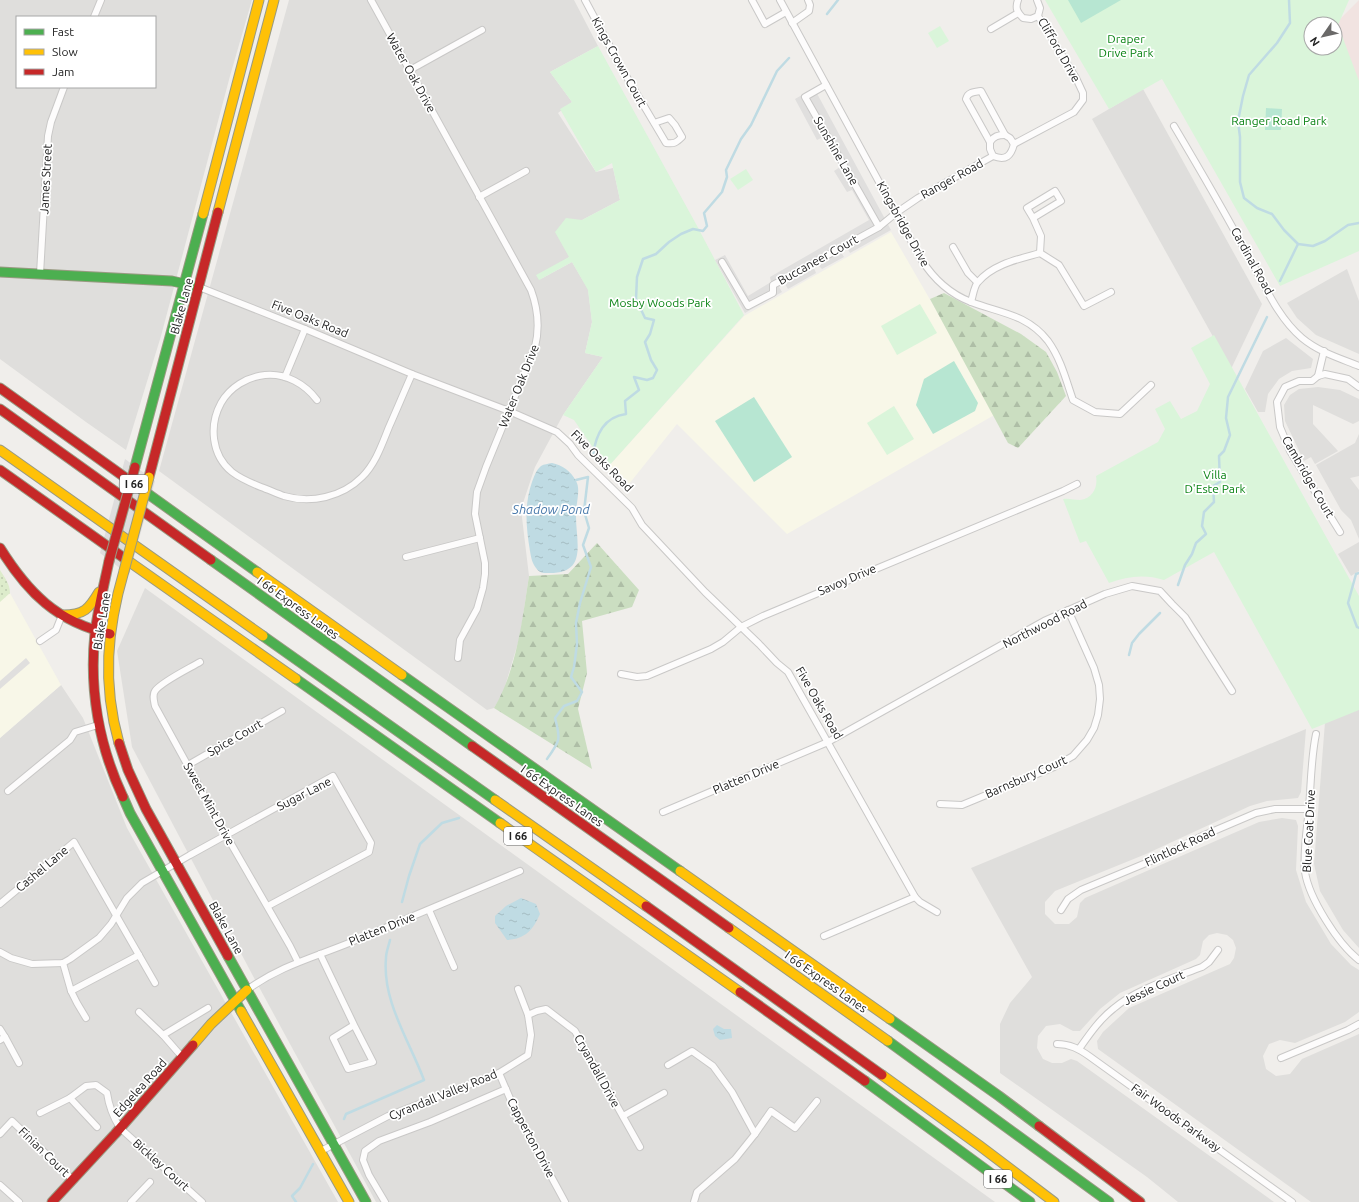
<svg xmlns="http://www.w3.org/2000/svg" width="1359" height="1202" font-family="Ubuntu,sans-serif">
	<defs>
		<pattern id="grass-dots" width="8" height="8" patternUnits="userSpaceOnUse"><rect width="8" height="8" fill="#ddeccb"/><path d="M2 2h.1M6 6h.1" fill="none" stroke="#bdcaae" stroke-width="1.8" stroke-linecap="round"/></pattern>
		<pattern id="forest-firs" width="22" height="20" patternUnits="userSpaceOnUse"><rect width="22" height="20" fill="#cbdec1"/><path d="M5 1l3.5 6h-7zM16 11l3.5 6h-7z" fill="#aebea6"/></pattern>
		<pattern id="water-ripples" width="26" height="14" patternUnits="userSpaceOnUse"><rect width="26" height="14" fill="#bfdbe3"/><path d="M2 4q2-2 4 0t4 0M15 11q2-2 4 0t4 0" fill="none" stroke="#a4bcc2"/></pattern>
	</defs>
	<rect width="100%" height="100%" fill="#f0eeeb"/>
	<g fill="#dfdedc" fill-rule="evenodd">
		<path d="M0,0H252L230,76L161,336L126,450L86,422L0,359ZM17,17H155V87H17Z"/>
		<polygon points="289,0 574,0 598,46 550,72 572,102 558,113 596,172 613,168 620,200 582,220 569,257 539,280 572,262 588,289 592,322 585,353 603,357 563,415 535,467 521,509 529,576 520,636 503,693 494,708 487,710 159,471"/>
		<polygon points="1143,89 1262,304 1231,369 1092,119"/>
		<polygon points="1347,269 1359,301 1359,354 1316,335 1297,318 1287,303"/>
		<polygon points="1286,338 1313,359 1311,368 1292,371 1279,379 1268,394 1265,412 1258,412 1245,389 1263,351"/>
		<polygon points="1318,387 1340,390 1359,399 1359,421 1353,424 1313,405 1313,424 1338,451 1315,464 1311,457 1304,461 1285,421 1284,405 1290,395 1299,389"/>
		<polygon points="1359,434 1359,476 1350,478 1359,490 1359,539 1351,520 1341,510 1316,465 1355,443"/>
		<polygon points="1359,542 1359,571 1351,576 1338,554"/>
		<polygon points="145,588 995,1202 376,1202 253,976 132,747 117,651"/>
		<polygon points="61,685 83,718 127,828 338,1202 0,1202 0,738"/>
		<polygon points="1359,708 1359,948 1343,930 1320,891 1314,864 1325,722"/>
		<polygon points="1306,729 1301,792 1298,798 1267,801 1250,806 1146,854 1055,891 1045,902 1045,914 1055,924 1069,924 1077,917 1080,903 1085,898 1259,822 1282,818 1296,820 1298,826 1296,870 1306,902 1331,944 1351,965 1359,970 1359,1012 1345,1022 1295,1043 1280,1040 1269,1044 1263,1056 1266,1069 1276,1076 1290,1074 1302,1059 1359,1034 1359,1202 1311,1202 1098,1049 1097,1041 1103,1032 1129,1008 1230,964 1234,958 1236,948 1233,940 1227,935 1217,933 1209,935 1203,941 1200,955 1196,959 1120,993 1100,1009 1080,1031 1073,1031 1060,1024 1046,1026 1038,1036 1037,1048 1043,1059 1052,1063 1062,1063 1071,1059 1077,1061 1274,1202 1178,1202 1147,1177 1000,1073 1000,1024 1010,1003 1032,977 971,868"/>
	</g>
	<polygon fill="#f1e3e1" points="1359,0 1359,119 1335,48 1335,24"/>
	<g fill="#f8f7e8">
		<polygon points="891,232 996,414 787,534 677,424 625,489 606,469 744,316"/>
		<polygon points="0,575 61,685 0,738"/>
	</g>
	<path fill="url(#grass-dots)" d="M0,570C5,578 10,584 10,593L0,602Z"/>
	<g fill="url(#forest-firs)">
		<polygon points="944,293 1021,334 1046,352 1057,372 1066,396 1018,448 1008,443 930,299"/>
		<path d="M597,543L639,590L632,607L582,621L587,673L578,709L592,769L494,708C517,669 522,621 529,576L568,574Z"/>
	</g>
	<g fill="#daf5da" fill-rule="evenodd">
		<path d="M1045,0H1349L1338,25L1359,81V251L1280,286L1162,79L1109,109ZM1311,24H1335V48H1311Z"/>
		<polygon points="940,26 949,41 937,48 928,33"/>
		<polygon points="598,46 696,224 744,315 607,468 574,420 563,415 603,357 585,353 592,322 588,290 572,262 539,280 536,275 569,257 555,232 566,218 582,220 620,200 612,163 596,172 560,109 572,102 550,72"/>
		<polygon points="746,169 753,180 738,190 730,179"/>
		<polygon points="920,304 937,333 897,355 881,326"/>
		<path d="M1214,335L1359,596V710L1312,729L1214,552L1164,580C1145,574 1128,576 1109,583L1086,541L1080,543L1063,499C1069,498 1074,500 1080,500C1093,498 1098,487 1096,476L1158,442L1165,429L1155,409L1170,401L1181,419L1197,411L1210,384L1191,348Z"/>
		<polygon points="894,406 914,439 887,455 867,423"/>
	</g>
	<g fill="#b7e6d2">
		<polygon points="1068,0 1121,0 1081,23"/>
		<polygon points="1266,108 1282,109 1281,130 1265,130"/>
		<polygon points="954,361 978,403 975,411 933,434 916,405 924,379"/>
		<polygon points="754,397 792,457 754,482 715,421"/>
	</g>
	<g fill="#e0dfde">
		<polygon points="814,88 891,230 850,253 847,248 841,252 844,257 822,269 818,265 814,268 816,273 788,289 785,284 779,287 782,292 745,313 715,260 725,255 748,296 771,282 770,277 869,220 852,190 847,192 834,171 840,167 823,137 817,140 795,99"/>
		<polygon points="26,658 30,663 0,689 0,681"/>
	</g>
	<g fill="url(#water-ripples)">
		<path d="M552,463C562,465 571,471 576,481C581,489 576,504 576,513C575,541 590,575 546,573C541,573 538,571 536,568C532,563 531,557 530,551C526,527 524,505 532,482C534,477 536,470 541,466C544,464 548,464 552,463Z"/>
		<path d="M521,898L536,904L540,914C533,930 525,939 507,940L495,923V916L506,906Z"/>
		<polygon points="717,1025 724,1029 731,1029 732,1038 720,1040 715,1036 713,1029"/>
	</g>
	<polygon fill="#dedddd" points="125,459 155,481 129,575 100,553"/>
	<g fill="none" stroke-linecap="round" stroke-linejoin="round">
		<g stroke="#bfdbe3" stroke-width="2.5">
			<polyline points="1289,0 1290,23 1277,43 1249,75 1243,96 1238,121 1240,137 1240,182 1244,198 1257,208 1272,214 1284,230 1298,244 1313,246 1325,241 1348,225 1359,223"/>
			<polyline points="827,14 838,0"/>
			<polyline points="1280,281 1298,244"/>
			<path d="M593,455C596,434 604,417 626,414L625,401L639,390L634,377L647,380L653,378L657,370L651,360L645,342L650,334L654,320L645,318L636,299L637,277L643,259L656,254L669,242L681,234L693,229L703,231L707,226L704,213L722,192L727,177L726,170L741,139L751,125L777,71L789,58"/>
			<polyline points="1359,573 1356,574 1348,603 1357,627 1359,628"/>
			<polyline points="1178,585 1185,565 1192,554 1196,543 1206,534 1202,526 1204,512 1214,502 1213,486 1220,482 1219,456 1224,451 1230,435 1226,418 1228,397 1267,317"/>
			<polyline points="1129,655 1132,643 1139,634 1160,613"/>
			<path d="M547,759C560,741 561,740 555,718L564,706L577,701L582,692L571,677L574,667L577,644L576,623L580,603L591,567L583,545L589,528L584,511L588,477L576,480"/>
			<polyline points="402,902 409,876 420,844 442,823 459,818"/>
			<path d="M344,1119L346,1114L424,1080C409,1040 382,1001 386,958C386,952 389,945 390,940"/>
			<polyline points="296,1202 292,1196 300,1188 313,1164"/>
		</g>
		<defs>
			<g id="street">
				<path d="M371,0L531,290C538,309 540,327 535,347L486,467L477,492L475,514L485,563V574L483,588L477,609L460,640L458,658"/>
				<path d="M585,0L622,69L666,143C674,144 676,143 682,137L675,125L669,118L654,123"/>
				<polyline points="752,0 765,24 786,12"/>
				<path d="M780,0L921,259C933,278 950,294 971,302C1000,313 1027,314 1048,341C1061,359 1066,380 1073,400L1095,412L1120,414L1151,385"/>
				<path d="M1018,0C1015,8 1017,12 1023,18L1031,19L1038,16"/>
				<polyline points="94,17 101,0"/>
				<polyline points="792,23 809,11 810,5 808,0"/>
				<polyline points="991,29 1018,13"/>
				<polyline points="410,70 482,30"/>
				<polyline points="826,85 805,97 879,227"/>
				<path d="M1174,126C1199,168 1223,209 1246,252C1263,281 1276,316 1302,338C1319,352 1339,358 1359,366"/>
				<path d="M990,142C994,136 998,135 1005,135"/>
				<polyline points="1014,144 1074,112 1083,100 1083,93 1076,78 1038,16 1040,8 1037,0"/>
				<path d="M993,156L990,149V142L966,99C968,92 974,92 981,91L1005,135L1010,138L1014,144"/>
				<polyline points="479,197 526,171"/>
				<polyline points="1033,218 1027,208 1055,191 1061,201 1033,218 1041,236 1040,253"/>
				<polyline points="953,247 968,273 977,282"/>
				<path d="M722,262L748,306L773,293V285L879,227L896,213L918,198L993,156C1006,161 1011,156 1014,144"/>
				<polyline points="40,274 48,136 51,122 64,87"/>
				<polyline points="199,287 305,329 412,374 509,411 557,432 570,444 578,455 632,508 642,525 705,592 759,644 777,663 788,672 915,897 920,902 937,912"/>
				<path d="M971,302C973,296 974,286 978,282C993,264 1019,259 1040,253L1059,265L1084,306L1111,292"/>
				<polyline points="1318,376 1324,351"/>
				<polyline points="285,377 305,329"/>
				<path d="M317,400C305,384 286,373 265,375C247,377 230,387 221,403C209,425 211,455 232,472C241,479 251,483 261,487C269,490 276,493 284,496C311,504 342,497 362,477C376,463 382,444 389,427C397,409 404,392 412,374"/>
				<polyline points="1340,532 1290,451 1280,427 1277,402 1285,387 1299,381 1312,381 1318,376 1325,374 1348,379 1359,387"/>
				<polyline points="406,557 480,538"/>
				<polyline points="40,641 56,630 62,615"/>
				<path d="M200,662C190,668 161,682 155,691C152,695 154,701 155,706L226,835L290,946L298,962"/>
				<polyline points="621,674 637,677 647,676 711,649 723,642 741,627 763,616 1063,491 1077,484"/>
				<path d="M1316,734C1311,758 1311,783 1309,808C1307,829 1303,851 1305,872C1309,898 1338,944 1359,960"/>
				<polyline points="188,765 282,711"/>
				<polyline points="8,791 70,740 75,732 98,725"/>
				<polyline points="940,804 962,805 1054,767 1073,756 1087,740 1094,728 1098,715 1100,699 1099,685 1094,668 1068,610"/>
				<polyline points="663,812 828,742 1044,621 1105,594 1132,586 1160,591 1172,604 1185,617 1232,691"/>
				<polyline points="0,904 74,842 155,983"/>
				<polyline points="429,910 454,967"/>
				<polyline points="1061,910 1068,899 1081,890 1158,858 1202,836 1256,813 1275,809 1309,809"/>
				<polyline points="824,936 915,897"/>
				<polyline points="0,952 11,958 32,964 63,963 70,959 99,938 111,924 127,898 142,883 190,855 333,776 371,843 369,852 268,906"/>
				<polyline points="320,954 354,1025 333,1038 348,1069 373,1062 354,1025"/>
				<polyline points="63,963 71,991 139,955"/>
				<path d="M247,990C280,966 312,958 349,943C406,919 463,895 520,871"/>
				<polyline points="71,991 77,1003 86,1018"/>
				<polyline points="139,1012 163,1035 183,1058"/>
				<polyline points="528,1015 537,1011 546,1009 575,1031 640,1147"/>
				<polyline points="0,1029 5,1037"/>
				<polyline points="163,1035 208,1008"/>
				<polyline points="0,1040 5,1037 19,1063"/>
				<path d="M1057,1044C1070,1044 1079,1049 1089,1056L1292,1202"/>
				<path d="M1079,1049C1089,1035 1099,1020 1113,1009C1136,989 1173,978 1202,967L1209,962L1218,950"/>
				<polyline points="1281,1058 1348,1030 1359,1024"/>
				<polyline points="668,1065 692,1051 713,1066 732,1092 755,1134 735,1159 697,1192 694,1202"/>
				<polyline points="499,1073 515,1110 565,1202"/>
				<polyline points="70,1098 97,1127"/>
				<path d="M40,1113L70,1098L86,1086L96,1085L107,1093C109,1107 113,1117 120,1128L202,1202"/>
				<polyline points="623,1116 664,1093"/>
				<polyline points="0,1134 12,1121 73,1180"/>
				<polyline points="755,1134 771,1111 795,1128 817,1101"/>
				<polyline points="321,1151 388,1116 499,1073 528,1055 531,1035 528,1015 518,989"/>
				<polyline points="0,1185 19,1202"/>
				<polyline points="131,1202 150,1182"/>
				<polyline points="385,1202 369,1175 363,1160 365,1151 379,1141 430,1122 506,1089"/>
			</g>
			<g id="fast">
				<polyline points="0,272 172,281 199,287"/>
				<polyline points="135,467 203,214"/>
				<polyline points="130,481 257,572"/>
				<polyline points="211,560 472,746"/>
				<polyline points="263,636 495,800"/>
				<polyline points="402,675 680,871"/>
				<polyline points="296,679 500,823"/>
				<polyline points="123,797 130,813 241,1011"/>
				<polyline points="228,956 366,1202"/>
				<polyline points="890,1019 999,1096 1039,1126"/>
				<polyline points="888,1041 1109,1202"/>
				<polyline points="865,1081 1030,1202"/>
			</g>
			<g id="slow">
				<polyline points="218,212 274,0"/>
				<polyline points="203,214 259,0"/>
				<polyline points="0,450 263,636"/>
				<polyline points="124,558 296,679"/>
				<polyline points="257,572 402,675"/>
				<path d="M63,615C84,615 89,609 99,592"/>
				<path d="M119,743C102,683 107,629 124,571"/>
				<polyline points="495,800 646,906"/>
				<polyline points="500,823 740,992"/>
				<polyline points="680,871 890,1019"/>
				<polyline points="729,928 888,1041"/>
				<polyline points="241,1011 349,1202"/>
				<polyline points="193,1045 211,1024 247,990"/>
				<polyline points="882,1075 980,1146 1054,1202"/>
			</g>
			<g id="jam">
				<polyline points="0,388 130,481"/>
				<polyline points="0,409 211,560"/>
				<polyline points="0,470 124,558"/>
				<polyline points="149,477 218,212"/>
				<path d="M0,548C28,593 57,622 110,634"/>
				<path d="M109,561C104,585 98,609 95,633C89,689 99,746 123,797"/>
				<polyline points="119,743 128,770 146,809 228,956"/>
				<polyline points="472,746 729,928"/>
				<polyline points="646,906 882,1075"/>
				<polyline points="740,992 865,1081"/>
				<polyline points="1039,1126 1140,1202"/>
				<polyline points="52,1202 115,1134 193,1045"/>
			</g>
		</defs>
		<use href="#street" stroke="#c9c8c7" stroke-width="8"/>
		<use href="#fast" stroke="#999a82" stroke-width="11"/>
		<use href="#slow" stroke="#999a82" stroke-width="11"/>
		<use href="#jam" stroke="#999a82" stroke-width="11"/>
		<use href="#street" stroke="#fdfcfc" stroke-width="6"/>
		<use href="#fast" stroke="#4caf50" stroke-width="9"/>
		<use href="#slow" stroke="#ffc107" stroke-width="9"/>
		<use href="#jam" stroke="#c62828" stroke-width="9"/>
		<defs>
			<polyline id="slow-bridge" points="124,571 149,477"/>
			<polyline id="jam-bridge" points="109,561 135,467"/>
		</defs>
		<use href="#slow-bridge" stroke="#999a82" stroke-width="11" stroke-linecap="butt"/>
		<use href="#jam-bridge" stroke="#999a82" stroke-width="11" stroke-linecap="butt"/>
		<use href="#slow-bridge" stroke="#ffc107" stroke-width="9"/>
		<use href="#jam-bridge" stroke="#c62828" stroke-width="9"/>
	</g>
	<g text-anchor="middle" stroke-width="3.5" stroke-linejoin="round" paint-order="stroke">
		<g fill="#fff" stroke="#646464" stroke-width="1">
			<rect x="120" y="475" width="28" height="18" rx="3"/>
			<rect x="504" y="827" width="28" height="18" rx="3"/>
			<rect x="984" y="1170" width="28" height="18" rx="3"/>
		</g>
		<g font-size="11" font-weight="bold" fill="#222">
			<text x="134" y="488">I 66</text>
			<text x="518" y="840">I 66</text>
			<text x="998" y="1183">I 66</text>
		</g>
		<g font-size="12" fill="#0c8416" stroke="#fff">
			<text x="1126" y="43">Draper<tspan x="1126" dy="14">Drive Park</tspan></text>
			<text x="1279" y="125">Ranger Road Park</text>
			<text x="660" y="307">Mosby Woods Park</text>
			<text x="1215" y="479">Villa<tspan x="1215" dy="14">D'Este Park</tspan></text>
		</g>
		<g font-size="12" fill="#222" stroke="#fff">
			<text transform="translate(1059 50) rotate(60)" y="4">Clifford Drive</text>
			<text transform="translate(619 62) rotate(61)" y="4">Kings Crown Court</text>
			<text transform="translate(411 73) rotate(61)" y="4">Water Oak Drive</text>
			<text transform="translate(836 151) rotate(60)" y="4">Sunshine Lane</text>
			<text transform="translate(46 179) rotate(-87)" y="4">James Street</text>
			<text transform="translate(952 179) rotate(-29)" y="4">Ranger Road</text>
			<text transform="translate(903 224) rotate(61)" y="4">Kingsbridge Drive</text>
			<text transform="translate(818 260) rotate(-29)" y="4">Buccaneer Court</text>
			<text transform="translate(1252 261) rotate(61)" y="4">Cardinal Road</text>
			<text transform="translate(182 306) rotate(-75)" y="4">Blake Lane</text>
			<text transform="translate(310 319) rotate(22)" y="4">Five Oaks Road</text>
			<text transform="translate(519 386) rotate(-68)" y="4">Water Oak Drive</text>
			<text transform="translate(602 461) rotate(45)" y="4">Five Oaks Road</text>
			<text transform="translate(1308 477) rotate(60)" y="4">Cambridge Court</text>
			<text transform="translate(847 580) rotate(-23)" y="4">Savoy Drive</text>
			<text transform="translate(298 608) rotate(36)" y="4">I 66 Express Lanes</text>
			<text transform="translate(102 621) rotate(-81)" y="4">Blake Lane</text>
			<text transform="translate(1045 624) rotate(-27)" y="4">Northwood Road</text>
			<text transform="translate(819 703) rotate(60)" y="4">Five Oaks Road</text>
			<text transform="translate(235 738) rotate(-30)" y="4">Spice Court</text>
			<text transform="translate(746 777) rotate(-23)" y="4">Platten Drive</text>
			<text transform="translate(1026 777) rotate(-24)" y="4">Barnsbury Court</text>
			<text transform="translate(304 794) rotate(-27)" y="4">Sugar Lane</text>
			<text transform="translate(562 796) rotate(35)" y="4">I 66 Express Lanes</text>
			<text transform="translate(209 804) rotate(61)" y="4">Sweet Mint Drive</text>
			<text transform="translate(1309 831) rotate(-87)" y="4">Blue Coat Drive</text>
			<text transform="translate(1180 847) rotate(-25)" y="4">Flintlock Road</text>
			<text transform="translate(42 869) rotate(-40)" y="4">Cashel Lane</text>
			<text transform="translate(226 928) rotate(61)" y="4">Blake Lane</text>
			<text transform="translate(382 929) rotate(-22)" y="4">Platten Drive</text>
			<text transform="translate(826 982) rotate(35)" y="4">I 66 Express Lanes</text>
			<text transform="translate(1154 988) rotate(-25)" y="4">Jessie Court</text>
			<text transform="translate(597 1071) rotate(61)" y="4">Cryandall Drive</text>
			<text transform="translate(140 1088) rotate(-48)" y="4">Edgelea Road</text>
			<text transform="translate(443 1095) rotate(-22)" y="4">Cyrandall Valley Road</text>
			<text transform="translate(1176 1118) rotate(36)" y="4">Fair Woods Parkway</text>
			<text transform="translate(531 1138) rotate(62)" y="4">Capperton Drive</text>
			<text transform="translate(44 1152) rotate(44)" y="4">Finian Court</text>
			<text transform="translate(161 1165) rotate(42)" y="4">Bickley Court</text>
		</g>
		<g font-size="13" font-style="italic" fill="#4a7aab" stroke="#fff">
			<text x="551" y="514">Shadow Pond</text>
		</g>
	</g>
	<rect x="16" y="16" width="140" height="72" fill="#ffffff" stroke="#a7a7a7"/>
	<rect x="24" y="29" width="20" height="6" fill="#4caf50" stroke="#a7a7a7"/>
	<text x="52" y="36" font-size="12" fill="#222222">Fast</text>
	<rect x="24" y="49" width="20" height="6" fill="#ffc107" stroke="#a7a7a7"/>
	<text x="52" y="56" font-size="12" fill="#222222">Slow</text>
	<rect x="24" y="69" width="20" height="6" fill="#c62828" stroke="#a7a7a7"/>
	<text x="52" y="76" font-size="12" fill="#222222">Jam</text>
	<g transform="translate(1323 36) rotate(236)"><circle r="19" fill="#ffffff" stroke="#a7a7a7"/>
	<path d="M0-3L7 15L0 10L-7 15Z" fill="#6a6968"/>
	<text y="-6" font-size="11" font-weight="bold" text-anchor="middle" fill="#222222">N</text>
	</g>
</svg>
